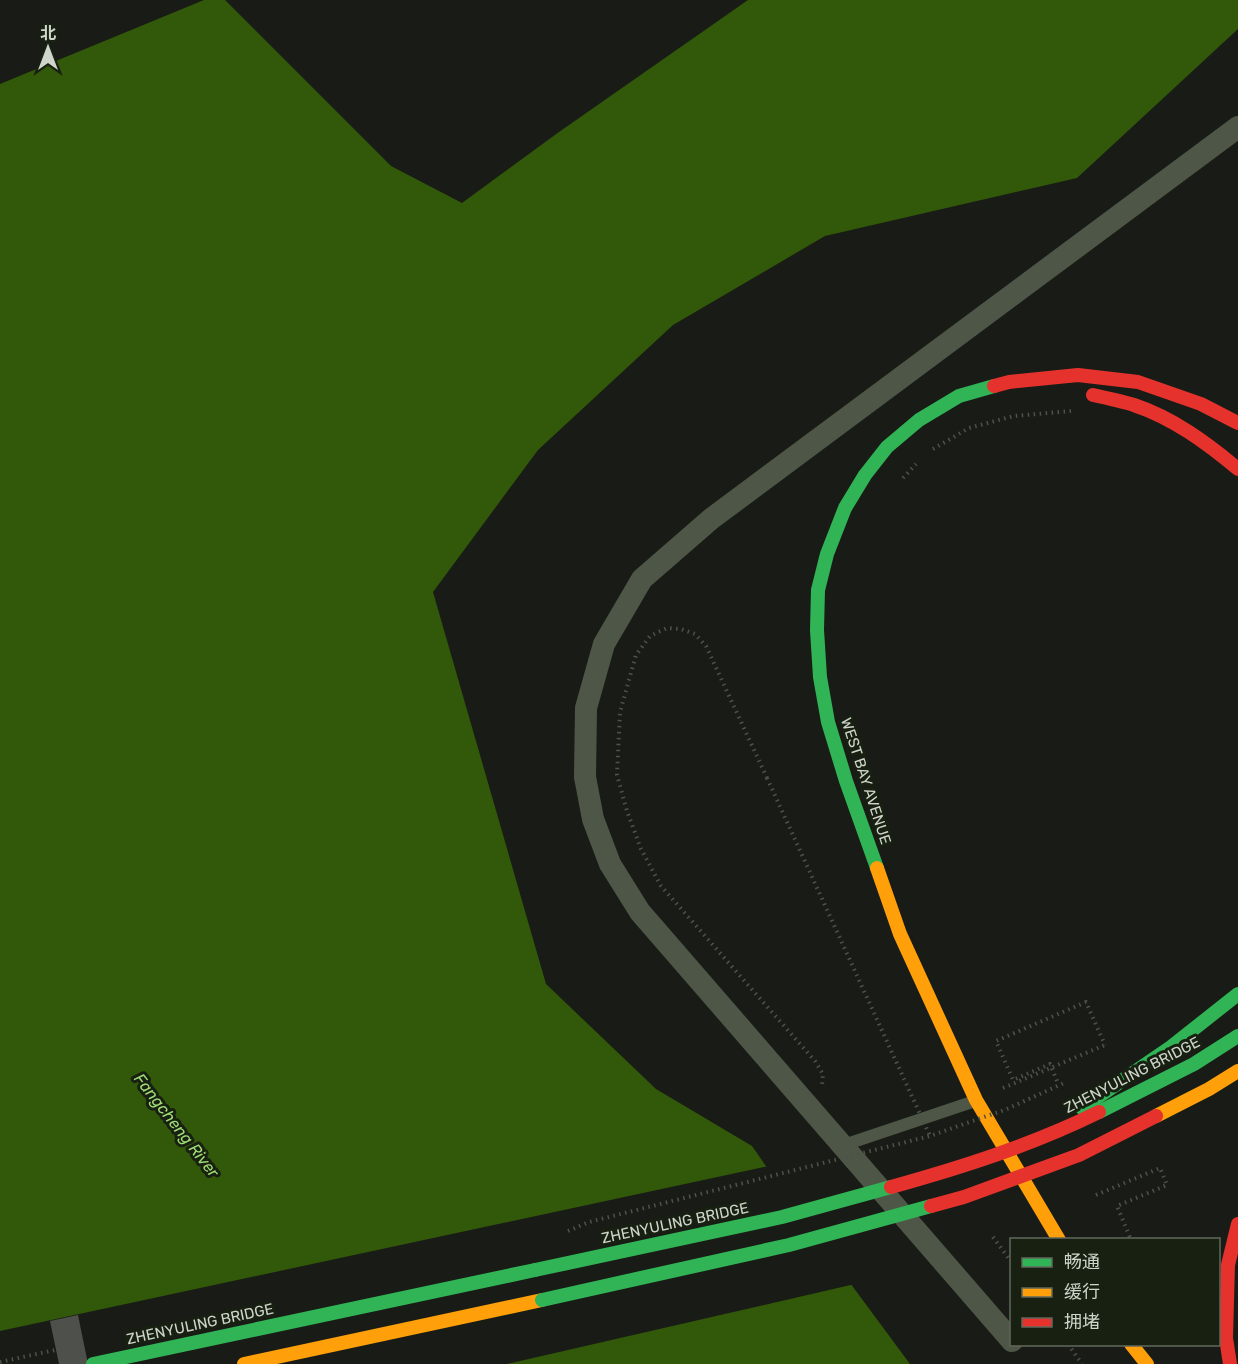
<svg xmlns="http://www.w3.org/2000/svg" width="1238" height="1364" font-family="Rubik,'Noto Sans SC',sans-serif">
	<rect width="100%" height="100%" fill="#191c16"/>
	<polygon fill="#325809" points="204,0 225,0 391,166 462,203 559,132 748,0 1238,0 1238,29 1077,178 825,236 673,325 538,450 433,592 546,984 656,1089 752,1146 802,1218 910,1364 0,1364 0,84"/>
	<polygon fill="#191c16" points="769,1166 855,1284 507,1364 0,1364 0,1331"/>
	<polygon fill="#4d504b" points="78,1315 88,1364 59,1364 50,1321"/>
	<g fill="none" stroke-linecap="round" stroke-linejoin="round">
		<g stroke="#4d5348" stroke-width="4" stroke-dasharray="1.5 4.5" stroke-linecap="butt">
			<polyline points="933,449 969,428 1014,416 1071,411"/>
			<polyline points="903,478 916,464"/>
			<polyline points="767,778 706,646 695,634 681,629 667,628 650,636 636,655 620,712 617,775 627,811 641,849 661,886 815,1061 823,1074 822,1085"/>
			<polyline points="1003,1088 1105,1045"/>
			<polyline points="1096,1195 1160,1168 1167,1185 1117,1206 1131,1240"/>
			<polyline points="993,1237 1012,1263"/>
			<polyline points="1068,1344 1082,1364"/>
			<polyline points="0,1362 69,1347"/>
		</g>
		<polyline stroke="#4e5747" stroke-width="12" points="841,1146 975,1101"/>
		<polyline stroke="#4e5747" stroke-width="22" points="1012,1341 640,912 610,864 593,819 585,777 586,708 604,644 642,579 711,519 1238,127"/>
		<g stroke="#30b455" stroke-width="14">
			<polyline points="877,868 846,781 828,722 820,677 817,630 818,590 827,554 845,508 865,475 887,447 919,420 959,396 994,386"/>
			<polyline points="93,1364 535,1270"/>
		</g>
		<g stroke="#ff9f0a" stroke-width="14">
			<polyline points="877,868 900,934 976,1100 1059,1240"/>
			<polyline points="1131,1344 1147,1364"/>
			<polyline points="244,1364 542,1300"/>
		</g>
		<g stroke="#e5322d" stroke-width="14">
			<polyline points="994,386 1009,382 1078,375 1138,382 1201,404 1238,423"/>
			<path d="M1093,395C1107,398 1121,401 1134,405C1173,418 1207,443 1238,469"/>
			<polyline points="1230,1364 1226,1338 1228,1265 1238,1224"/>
		</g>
		<g stroke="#4d5348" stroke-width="4" stroke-dasharray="1.5 4.5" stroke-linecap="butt">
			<polyline points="767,778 930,1136"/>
			<polyline points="1057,1081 1050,1064 1013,1080 996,1041 1086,1002 1105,1045"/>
			<polyline points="568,1231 589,1222 930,1136 1007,1109 1066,1082"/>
		</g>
		<g stroke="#30b455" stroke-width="14">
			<polyline points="1082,1108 1171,1047 1238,994"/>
			<polyline points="1099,1112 1194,1064 1238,1036"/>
			<polyline points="535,1270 782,1217 891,1187"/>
			<polyline points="542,1300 789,1245 931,1206"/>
		</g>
		<polyline stroke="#ff9f0a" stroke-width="14" points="1156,1116 1209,1089 1238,1071"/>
		<g stroke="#e5322d" stroke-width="14">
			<path d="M891,1187C963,1167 1032,1145 1099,1112"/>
			<polyline points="931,1206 964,1197 1079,1155 1156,1116"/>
		</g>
	</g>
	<g text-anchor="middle" stroke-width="6" stroke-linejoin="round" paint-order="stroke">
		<g font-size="15" fill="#cfd5cb" stroke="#182012">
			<text transform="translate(866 781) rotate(72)" y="5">WEST BAY AVENUE</text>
			<text transform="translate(1132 1075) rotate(-27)" y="5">ZHENYULING BRIDGE</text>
			<text transform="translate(675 1223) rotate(-12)" y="5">ZHENYULING BRIDGE</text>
			<text transform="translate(200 1324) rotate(-12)" y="5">ZHENYULING BRIDGE</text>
		</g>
		<g font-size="16" font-style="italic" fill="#a0de75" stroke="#182012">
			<text transform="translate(177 1125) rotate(52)" y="6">Fangcheng River</text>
		</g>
	</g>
	<rect x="1010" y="1238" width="210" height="108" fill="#182012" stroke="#61685c" stroke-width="1.5"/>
	<rect x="1022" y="1258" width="30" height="9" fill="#30b455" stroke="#61685c" stroke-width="1.5"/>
	<text x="1064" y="1268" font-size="18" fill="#cfd5cb">畅通</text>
	<rect x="1022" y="1288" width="30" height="9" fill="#ff9f0a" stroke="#61685c" stroke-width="1.5"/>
	<text x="1064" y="1298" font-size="18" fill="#cfd5cb">缓行</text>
	<rect x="1022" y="1318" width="30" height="9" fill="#e5322d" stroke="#61685c" stroke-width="1.5"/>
	<text x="1064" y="1328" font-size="18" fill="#cfd5cb">拥堵</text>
	<g transform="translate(48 48)" stroke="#182012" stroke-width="4.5" paint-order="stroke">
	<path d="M0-4.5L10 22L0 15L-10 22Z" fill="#cfd5cb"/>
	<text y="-9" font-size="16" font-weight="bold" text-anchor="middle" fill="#cfd5cb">北</text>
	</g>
</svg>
